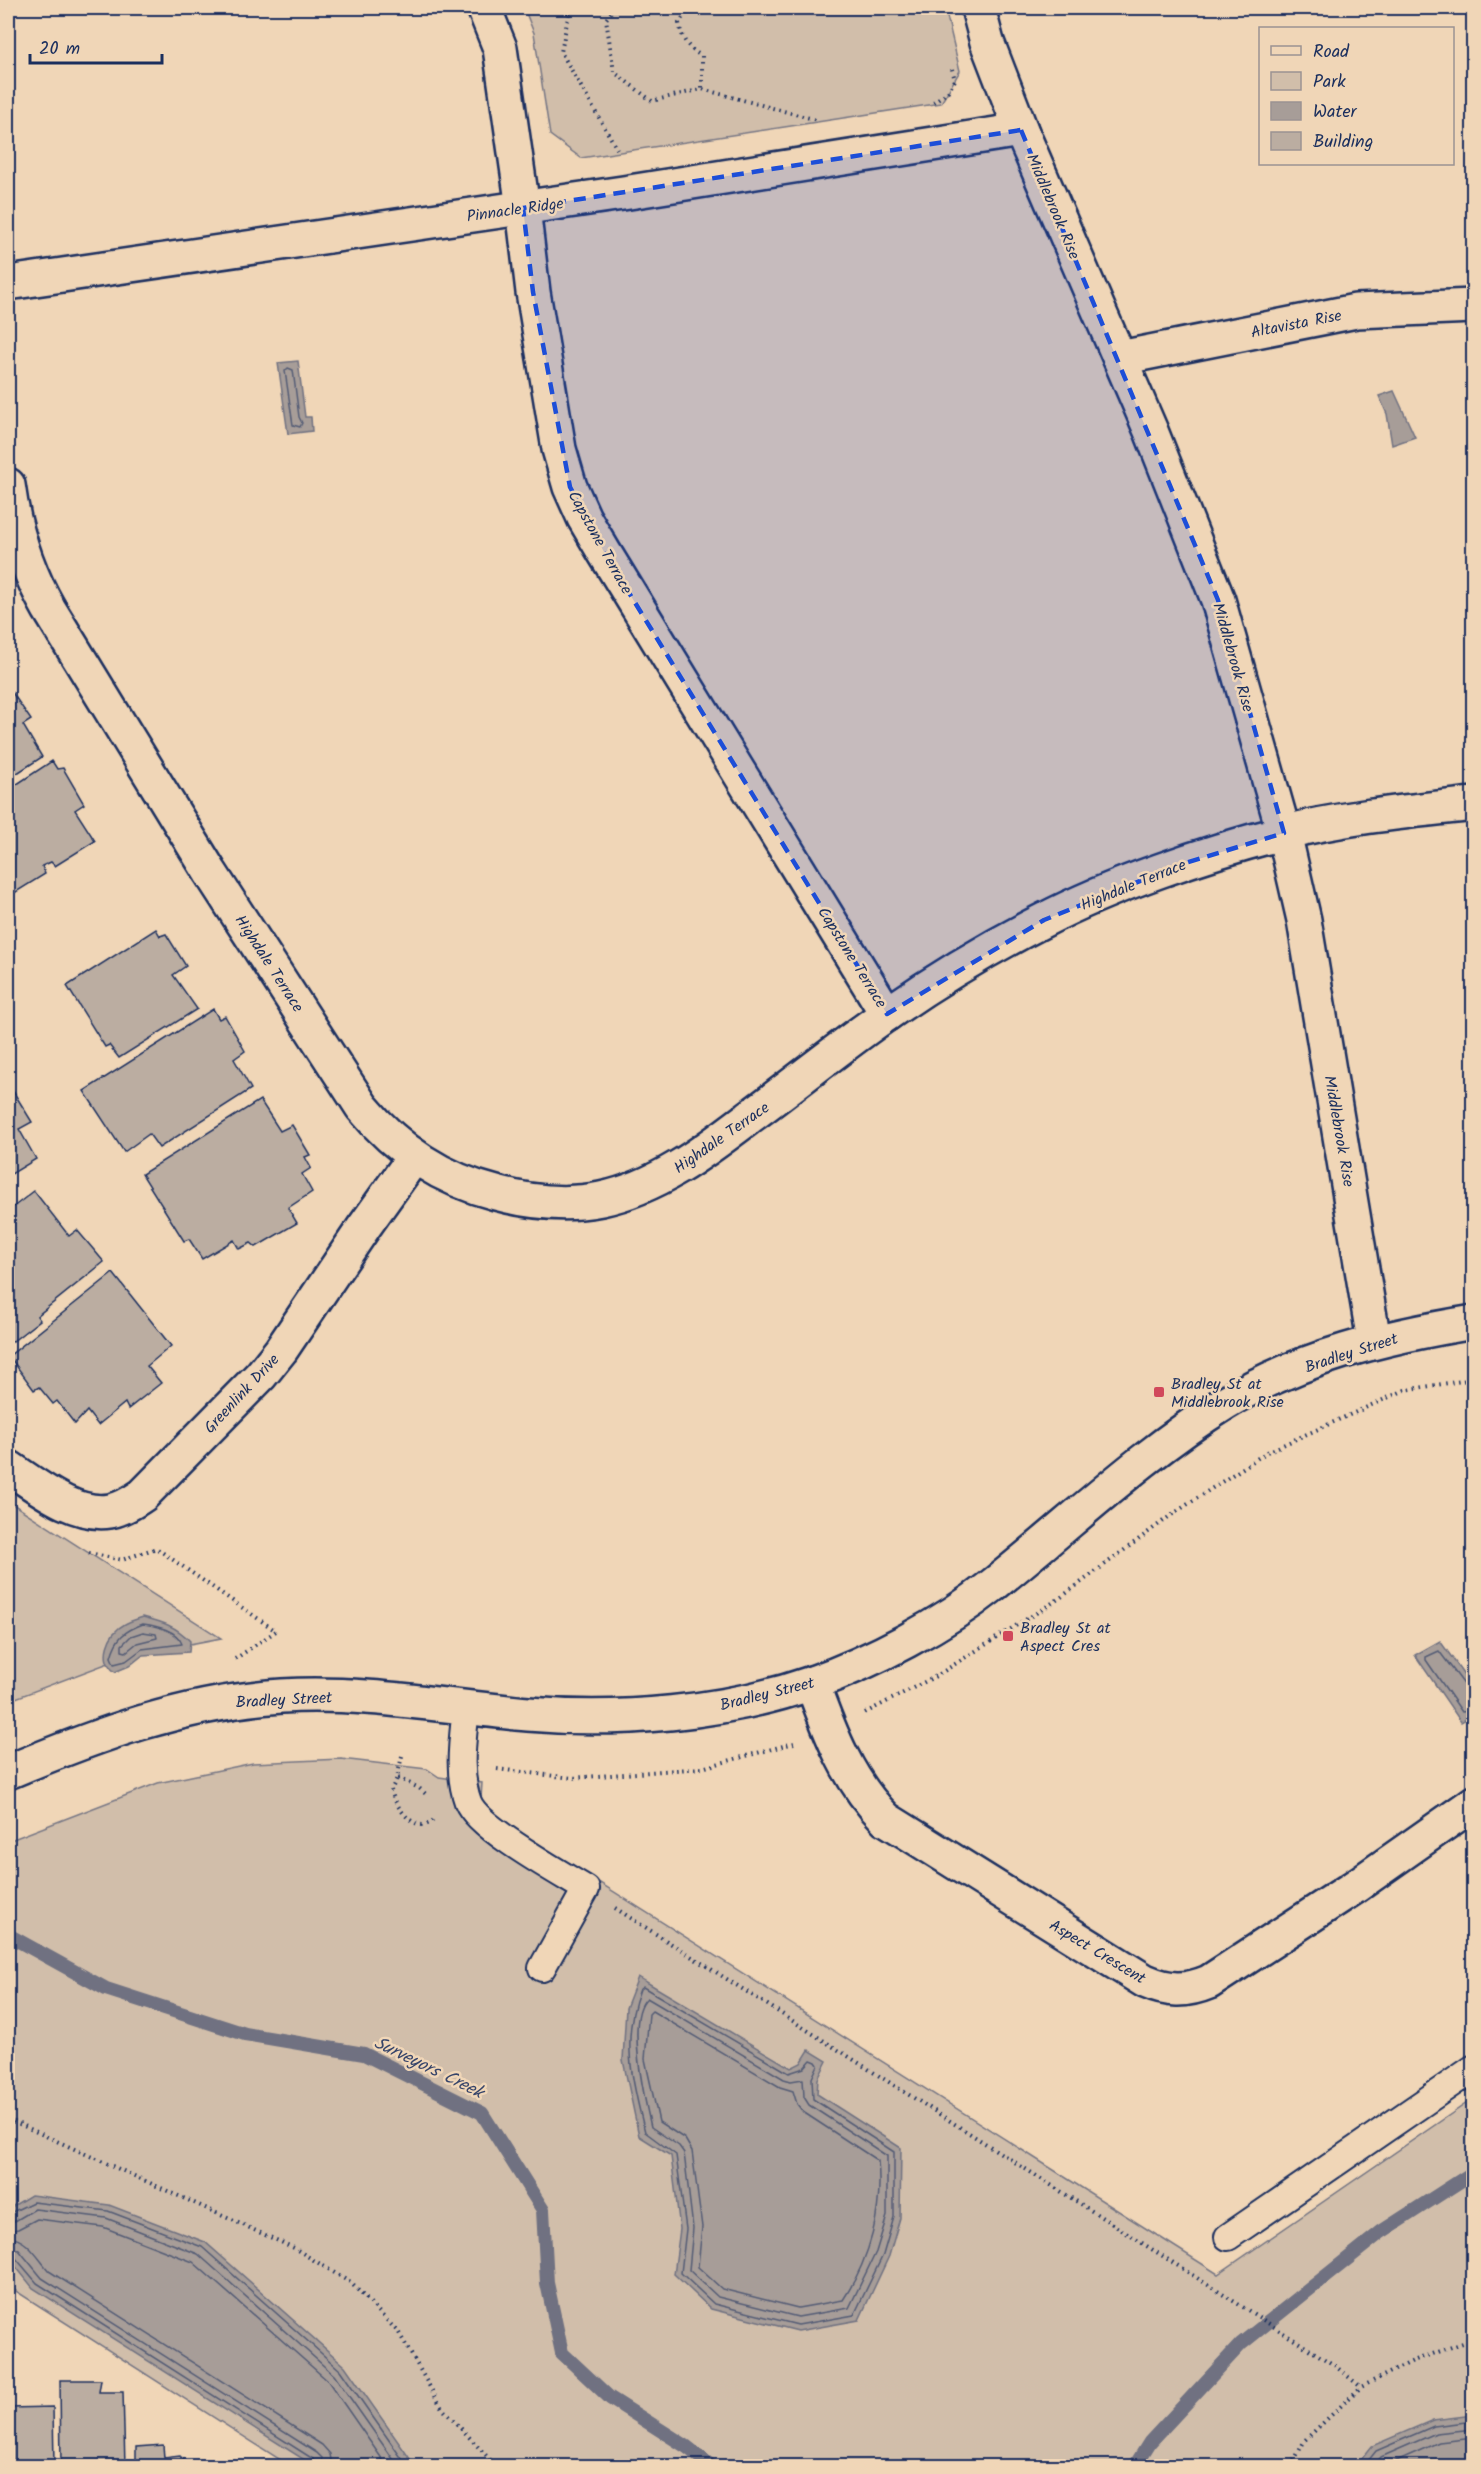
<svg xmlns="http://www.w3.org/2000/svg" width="1481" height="2474" font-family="Kalam,sans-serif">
	<rect width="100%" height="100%" fill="#f0d6b7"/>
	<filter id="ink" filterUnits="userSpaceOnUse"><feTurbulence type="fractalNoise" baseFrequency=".0167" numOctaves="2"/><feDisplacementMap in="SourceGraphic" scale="12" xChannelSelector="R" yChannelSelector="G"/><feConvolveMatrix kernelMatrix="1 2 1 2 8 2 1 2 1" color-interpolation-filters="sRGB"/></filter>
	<g filter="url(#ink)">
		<g fill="#d1beaa" stroke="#767684" stroke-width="1.5">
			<polygon points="524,8 945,8 960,71 941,103 581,158 550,135 534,33"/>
			<polygon points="8,1501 221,1638 127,1656 8,1701"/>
			<polygon points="341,1759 427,1769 439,1777 482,1783 481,1799 491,1814 1218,2274 1473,2099 1473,2466 290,2466 8,2286 8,1841 158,1783 253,1763"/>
		</g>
		<g fill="#a79d98" stroke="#6f7181" stroke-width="1.5">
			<polygon points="298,361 305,417 311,417 312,431 288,434 278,363"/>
			<polygon points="1394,391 1415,437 1392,445 1387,414 1379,396"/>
			<path d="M143,1617C162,1622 176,1626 190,1641L189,1652L143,1655L129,1666L115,1672C98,1659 108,1633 125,1624C130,1621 137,1619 143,1617Z"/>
			<polygon points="1440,1641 1473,1687 1473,1715 1461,1722 1415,1655"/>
			<polygon points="638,1977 791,2068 801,2063 809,2050 827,2061 818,2079 817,2094 901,2148 900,2218 889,2256 859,2320 798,2331 711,2309 674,2274 680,2229 671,2156 639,2136 623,2060 626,2008"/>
			<polygon points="31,2195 109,2205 205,2242 345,2366 415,2466 314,2466 33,2288 8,2257 8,2209"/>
			<polygon points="1473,2415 1473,2466 1356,2466 1372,2446 1433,2420"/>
		</g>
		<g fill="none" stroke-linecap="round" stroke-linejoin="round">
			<g stroke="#535b75" stroke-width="1.5">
				<polygon points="288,368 293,370 299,417 302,423 300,427 293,425 285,371"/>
				<path d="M143,1624C157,1626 177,1630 182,1644L142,1649L126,1661L114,1664L111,1657C116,1638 124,1631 143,1624Z"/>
				<polygon points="143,1632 156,1634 157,1638 137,1643 126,1652 122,1651 122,1645 131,1636"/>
				<polyline points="1474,1690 1466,1687 1439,1651 1426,1657 1426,1660 1462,1712 1474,1710"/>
				<path d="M643,1987L789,2073L804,2068L811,2060L816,2062L818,2065L812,2078L813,2099L894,2152V2217L883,2255L854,2315L798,2325L714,2304L681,2273L686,2229L676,2155L645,2132C632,2082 621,2038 640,1989Z"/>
				<path d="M647,1998L784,2079L791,2081L803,2079L804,2097L809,2105L887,2156V2216L876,2252L849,2308L798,2317L718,2297L689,2270L693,2228L684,2153L679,2146L651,2127C645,2101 625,2017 647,1998Z"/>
				<path d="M652,2011L780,2087L793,2091L797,2104L803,2112L878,2161C883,2209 870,2259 843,2300L798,2308L722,2289L698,2267L702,2227L692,2151L685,2139L659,2122L645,2059L649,2014Z"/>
				<polyline points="8,2214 33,2202 108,2211 202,2247 340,2370 407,2466"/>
				<polyline points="8,2222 15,2221 35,2209 106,2218 198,2254 334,2375 398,2466"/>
				<polyline points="8,2231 18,2229 37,2219 103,2227 193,2262 328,2381 387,2466"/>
				<path d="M8,2237C27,2238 37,2257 49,2271L322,2445L330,2454L332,2466"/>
				<polyline points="8,2246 19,2250 42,2278 317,2453 322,2458 323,2466"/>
				<polyline points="8,2254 14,2256 37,2283 313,2459 316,2466"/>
				<polyline points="1364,2466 1376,2451 1434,2426 1474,2421"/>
				<polyline points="1373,2466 1381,2457 1436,2433 1474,2429"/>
				<polyline points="1385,2466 1439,2442 1474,2438"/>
			</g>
			<g stroke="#6f7181" stroke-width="14">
				<polyline points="8,1935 106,1989 245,2034 364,2054 482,2113 543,2210 547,2283 562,2353 610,2398 687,2447 711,2466"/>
				<polyline points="1135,2466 1150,2442 1241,2344 1381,2232 1474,2172"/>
			</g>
		</g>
		<g fill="#bbada1" stroke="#1b2f5e" stroke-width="1.5">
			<polygon points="9,688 31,720 23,725 42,757 8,779"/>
			<polygon points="52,761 57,769 63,768 84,804 75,810 95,841 55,866 51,862 42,866 45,874 8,897 8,790"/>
			<polygon points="156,929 160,936 166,934 186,966 173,975 197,1009 119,1058 109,1045 105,1047 67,986"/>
			<polygon points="213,1009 219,1019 225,1016 245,1051 234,1059 251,1089 159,1148 149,1134 124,1152 84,1091"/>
			<polygon points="8,1083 32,1122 19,1129 36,1159 8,1176"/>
			<polygon points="260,1100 280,1131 292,1125 310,1155 305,1157 311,1168 302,1174 312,1192 288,1208 297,1223 256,1247 251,1243 239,1249 234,1240 202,1259 189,1239 184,1241 142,1174"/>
			<polygon points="34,1191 69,1236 77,1230 104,1262 37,1316 40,1320 8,1345 8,1211"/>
			<polygon points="113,1273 171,1346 147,1366 161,1383 128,1409 125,1403 98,1425 87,1411 75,1424 57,1401 53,1404 39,1387 34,1390 9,1356"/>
			<polygon points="60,2380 101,2380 99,2392 123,2392 125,2466 61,2466"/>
			<polygon points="53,2407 54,2466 8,2466 8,2408"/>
			<polygon points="163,2445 164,2458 180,2456 190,2466 136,2466 136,2447"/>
		</g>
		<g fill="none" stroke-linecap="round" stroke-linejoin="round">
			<defs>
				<g id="lane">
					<path d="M466,1707C463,1739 457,1772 468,1802C478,1828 560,1873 586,1889L542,1968"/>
					<polyline points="1228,2237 1474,2068"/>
				</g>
				<g id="street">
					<polyline points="484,8 500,48 523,208 533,292 559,449 570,487 584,518 604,552 887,1014"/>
					<polyline points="978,8 987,42 1021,130 1151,431 1218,600 1284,833 1304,920 1374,1341"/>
					<polyline points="8,283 623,193 1021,130"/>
					<polyline points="1120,358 1356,311 1474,306"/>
					<path d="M8,485C14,530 26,569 49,609L210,872L362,1107C398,1151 441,1179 496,1193C529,1202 566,1206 601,1199C659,1187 706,1150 752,1115C797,1082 841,1046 887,1014C936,980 989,948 1042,921C1113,884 1205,853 1282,833C1345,817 1410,811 1474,804"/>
					<path d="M8,1467C36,1485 74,1517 110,1511C122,1509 133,1502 143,1495L261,1375L281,1350L364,1227L414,1157"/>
					<path d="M812,1683C830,1733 848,1781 886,1819L1145,1981C1168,1991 1185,1992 1209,1982L1353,1888L1474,1803"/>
				</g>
				<path id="secondary" d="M8,1772C96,1735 186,1702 282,1696C365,1691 447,1707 528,1714C618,1722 726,1713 812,1683C872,1662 944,1624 993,1585C1070,1524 1141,1455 1225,1403C1300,1357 1388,1336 1474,1322"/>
			</defs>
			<use href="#lane" stroke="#1b2f5e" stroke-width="30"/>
			<use href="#street" stroke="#1b2f5e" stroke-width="38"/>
			<use href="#secondary" stroke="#1b2f5e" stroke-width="38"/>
			<g stroke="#1b2f5e" stroke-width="4" stroke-dasharray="1.5 4.5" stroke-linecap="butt">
				<polyline points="570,8 561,52 617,149"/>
				<polyline points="615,8 606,19 614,72 652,101 702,89 817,120"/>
				<path d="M689,8L679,23C682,39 687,48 702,56V89"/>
				<polyline points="933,102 948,92 955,80 952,69"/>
				<polyline points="89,1553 122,1560 156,1548 276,1631 235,1659"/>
				<polyline points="865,1713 936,1676 1060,1598 1170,1516 1267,1452 1405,1390 1474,1379"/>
				<path d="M402,1756L397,1778L391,1790C395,1807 419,1840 436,1817"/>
				<polyline points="497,1769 572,1778 702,1768 794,1743"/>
				<polyline points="398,1778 419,1788 427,1795"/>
				<polyline points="615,1908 1334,2365 1361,2387"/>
				<polyline points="8,2119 294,2248 351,2283 399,2333 442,2408 496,2466"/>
				<polyline points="1291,2466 1305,2440 1361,2387 1413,2361 1474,2339"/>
			</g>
			<use href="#lane" stroke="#f0d6b7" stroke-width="26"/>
			<use href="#street" stroke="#f0d6b7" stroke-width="33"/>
			<use href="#secondary" stroke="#f0d6b7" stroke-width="33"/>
		</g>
	</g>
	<path fill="#1d4ed8" fill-opacity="0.2" stroke="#1d4ed8" stroke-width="4.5" stroke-dasharray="12 8" stroke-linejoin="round" d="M1021,130L1218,600L1284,833L1182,864L1044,920L887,1014L604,552L570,487L533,292L523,208Z"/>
	<g fill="#d1495b" stroke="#f0d6b7" stroke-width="2">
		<rect x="1153" y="1386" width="12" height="12" rx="3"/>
		<rect x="1002" y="1630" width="12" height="12" rx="3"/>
	</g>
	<g text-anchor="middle" stroke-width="5" stroke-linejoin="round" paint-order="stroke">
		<g font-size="16" fill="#1b2f5e" stroke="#f0d6b7">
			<text transform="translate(1054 206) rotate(67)" y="6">Middlebrook Rise</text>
			<text transform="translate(515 209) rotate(-8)" y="6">Pinnacle Ridge</text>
			<text transform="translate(1296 323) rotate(-11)" y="6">Altavista Rise</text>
			<text transform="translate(601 542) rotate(61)" y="6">Capstone Terrace</text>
			<text transform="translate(1234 657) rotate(74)" y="6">Middlebrook Rise</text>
			<text transform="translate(1133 884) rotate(-22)" y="6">Highdale Terrace</text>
			<text transform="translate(853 957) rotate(58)" y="6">Capstone Terrace</text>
			<text transform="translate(270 963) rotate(57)" y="6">Highdale Terrace</text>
			<text transform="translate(1340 1131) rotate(80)" y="6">Middlebrook Rise</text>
			<text transform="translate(721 1137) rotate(-35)" y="6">Highdale Terrace</text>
			<text transform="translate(1351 1352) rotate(-18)" y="6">Bradley Street</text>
			<text transform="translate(241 1393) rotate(-47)" y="6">Greenlink Drive</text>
			<text transform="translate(767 1693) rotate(-14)" y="6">Bradley Street</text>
			<text transform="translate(284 1699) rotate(-3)" y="6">Bradley Street</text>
			<text transform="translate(1098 1951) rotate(31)" y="6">Aspect Crescent</text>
		</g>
		<g font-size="16" fill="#1b2f5e" stroke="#f0d6b7" text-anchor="start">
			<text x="1171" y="1389">Bradley St at<tspan x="1171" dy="18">Middlebrook Rise</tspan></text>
			<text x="1020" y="1633">Bradley St at<tspan x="1020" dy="18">Aspect Cres</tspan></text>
		</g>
		<g font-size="18" font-style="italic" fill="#37456a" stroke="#f0d6b7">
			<text transform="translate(429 2067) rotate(26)" y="6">Surveyors Creek</text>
		</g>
	</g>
	<rect width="1481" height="2474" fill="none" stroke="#f0d6b7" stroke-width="30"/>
	<rect x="15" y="15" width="1451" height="2444" fill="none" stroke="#1b2f5e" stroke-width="2" filter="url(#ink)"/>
	<rect x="1259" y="27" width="195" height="138" fill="#f0d6b7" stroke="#9b9393" stroke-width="1.5"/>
	<rect x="1271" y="46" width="30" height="9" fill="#f0d6b7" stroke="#9b9393" stroke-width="1.5"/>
	<text x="1313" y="57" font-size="18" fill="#1b2f5e">Road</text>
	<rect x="1271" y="72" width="30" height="18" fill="#d1beaa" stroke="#9b9393" stroke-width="1.5"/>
	<text x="1313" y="87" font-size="18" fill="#1b2f5e">Park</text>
	<rect x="1271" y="102" width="30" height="18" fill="#a79d98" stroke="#9b9393" stroke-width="1.5"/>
	<text x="1313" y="117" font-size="18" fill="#1b2f5e">Water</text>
	<rect x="1271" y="132" width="30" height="18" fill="#bbada1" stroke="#9b9393" stroke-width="1.5"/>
	<text x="1313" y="147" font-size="18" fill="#1b2f5e">Building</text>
	<path d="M30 54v9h132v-9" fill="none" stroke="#1b2f5e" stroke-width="3"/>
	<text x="39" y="54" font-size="18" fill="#1b2f5e" stroke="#f0d6b7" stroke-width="4.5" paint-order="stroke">20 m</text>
</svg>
